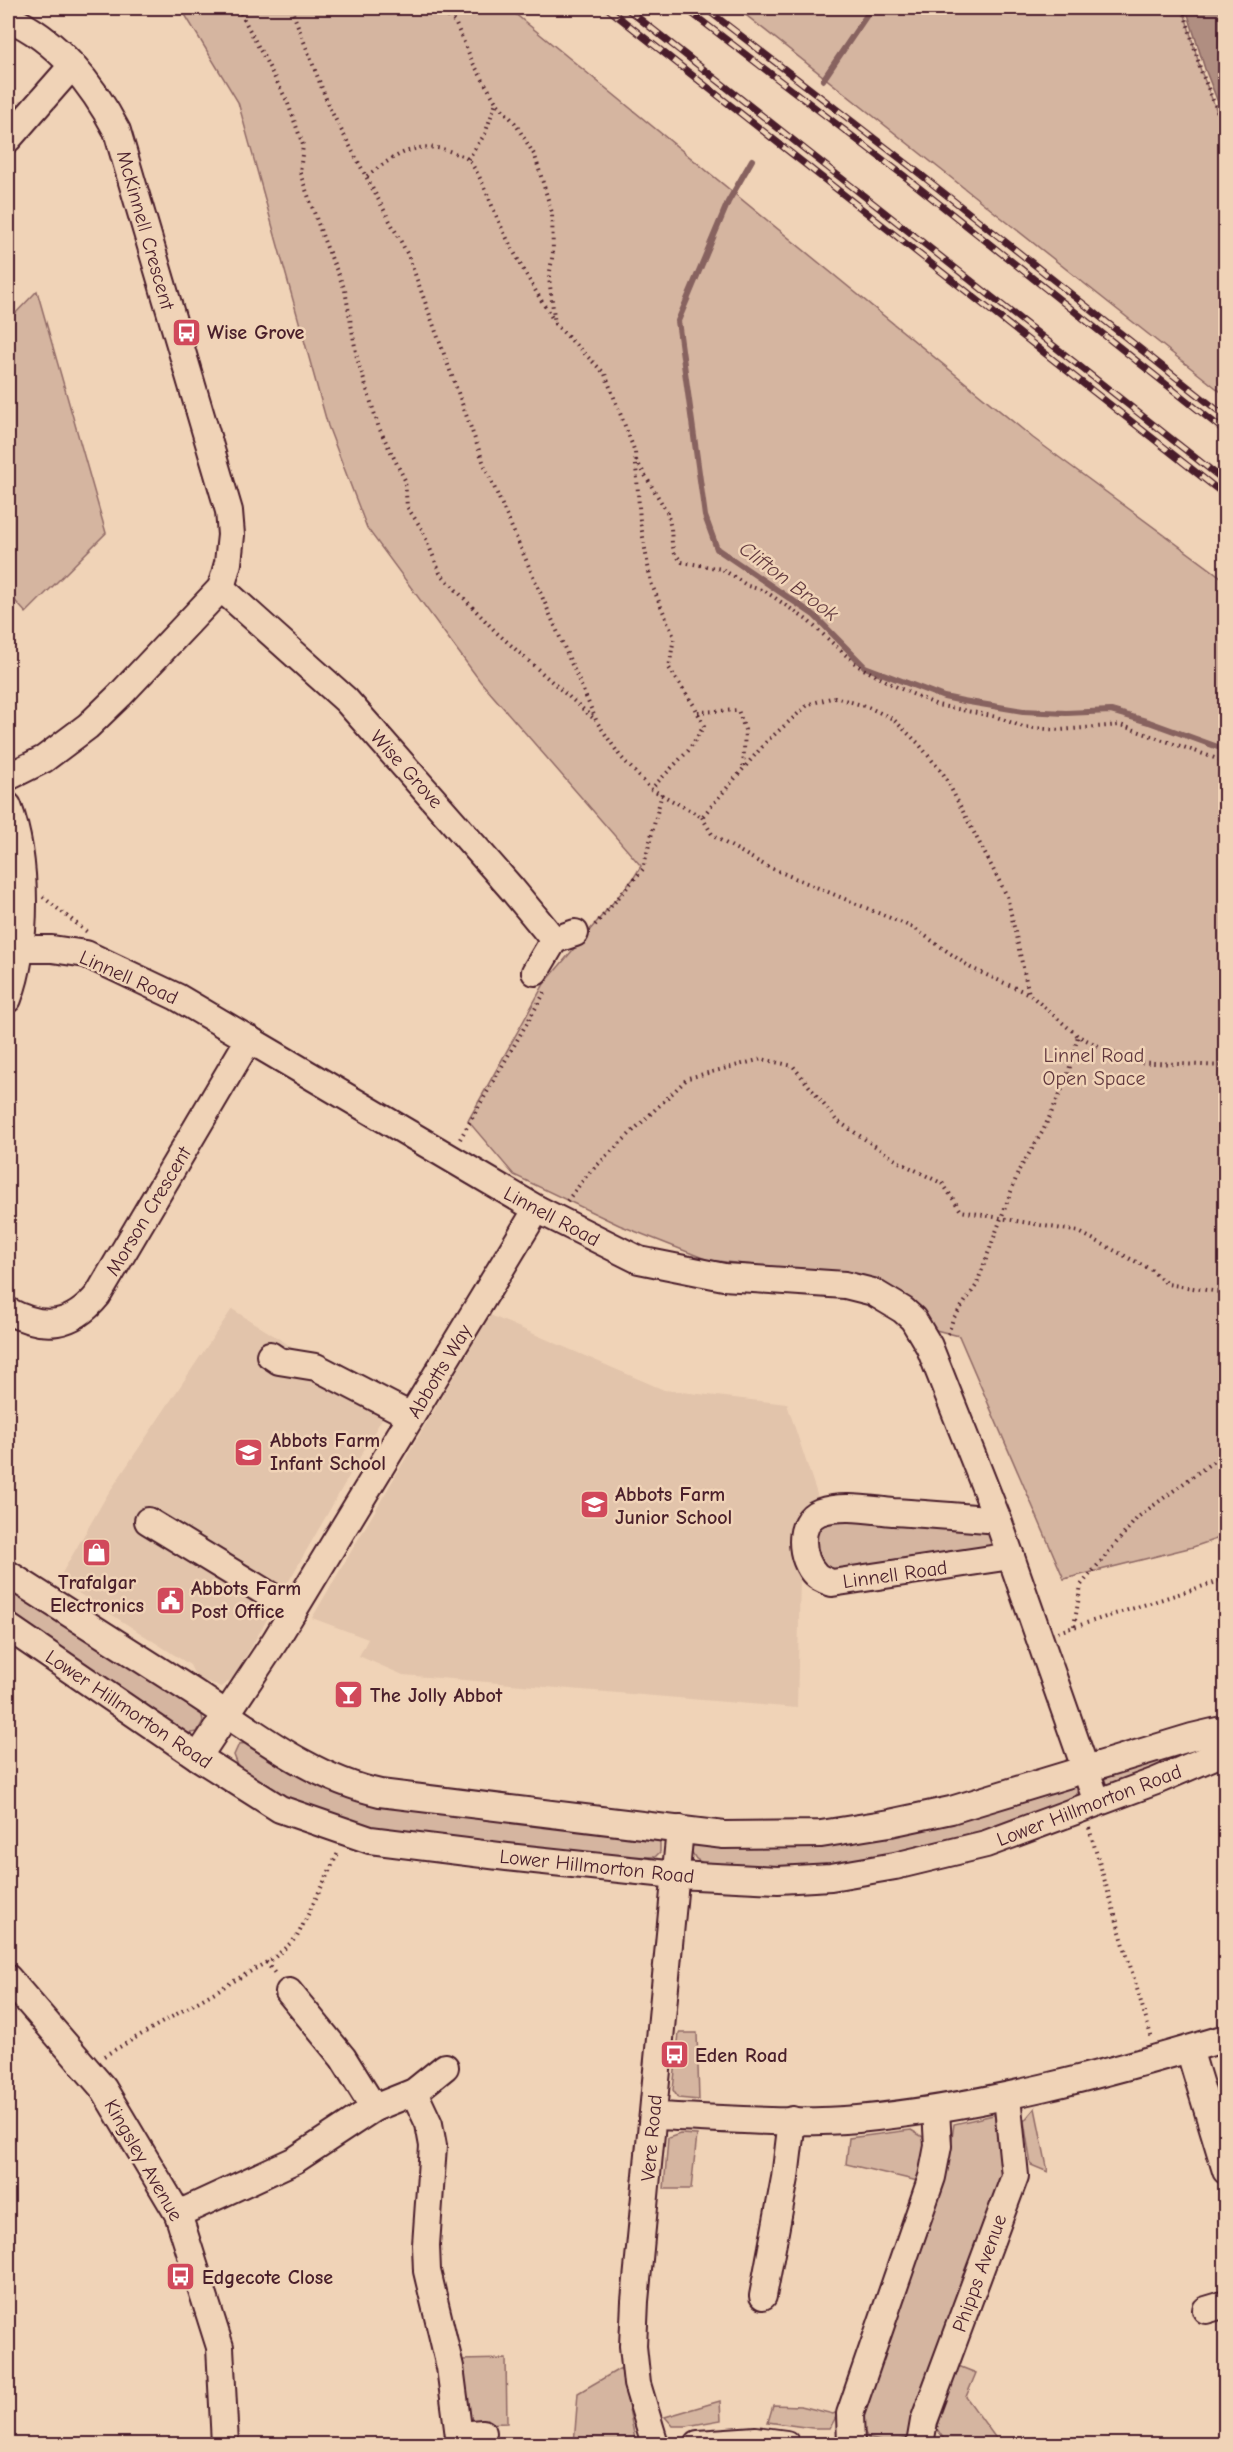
<svg xmlns="http://www.w3.org/2000/svg" width="1233" height="2452" font-family="'Comic Neue',sans-serif">
	<rect width="100%" height="100%" fill="#f0d3b7"/>
	<filter id="ink" filterUnits="userSpaceOnUse"><feTurbulence type="fractalNoise" baseFrequency=".0167" numOctaves="2"/><feDisplacementMap in="SourceGraphic" scale="12" xChannelSelector="R" yChannelSelector="G"/><feConvolveMatrix kernelMatrix="1 2 1 2 8 2 1 2 1" color-interpolation-filters="sRGB"/></filter>
	<g filter="url(#ink)">
		<g fill="#e2c4ab">
			<polygon points="232,1309 388,1408 234,1677 222,1687 196,1678 190,1665 58,1580 106,1497"/>
			<polygon points="490,1315 664,1390 787,1404 818,1497 802,1513 794,1527 791,1546 793,1562 800,1577 797,1708 403,1675 359,1656 368,1639 312,1618"/>
		</g>
		<g fill="#d5b5a0" stroke="#906a66" stroke-width="1.5">
			<polygon points="181,8 508,8 1033,438 1225,580 1225,1536 1193,1547 1064,1579 959,1336 928,1328 807,1271 708,1260 619,1225 514,1175 468,1121 544,984 633,879 641,866 480,681 367,528 328,426 238,102"/>
			<polygon points="737,8 1183,8 1201,71 1225,132 1225,395"/>
			<polygon points="37,291 106,533 26,613 8,593 8,321"/>
			<polygon points="823,1520 985,1525 995,1544 990,1550 833,1576 817,1566 813,1527"/>
			<polygon points="8,1584 201,1710 203,1721 197,1732 184,1734 8,1611"/>
			<path d="M1225,1737L1113,1789C1105,1784 1104,1782 1105,1773Z"/>
			<polygon points="250,1743 298,1772 655,1833 660,1842 660,1852 655,1857 619,1856 391,1832 350,1821 289,1798 239,1768 234,1755 239,1744"/>
			<polygon points="1069,1782 1077,1788 1077,1798 1066,1805 932,1849 852,1865 751,1869 706,1865 696,1859 691,1851 694,1843"/>
			<polygon points="679,2033 697,2033 699,2100 678,2098 673,2090"/>
			<polygon points="1035,2108 1048,2172 1031,2165 1024,2121"/>
			<polygon points="998,2114 1008,2173 910,2436 891,2444 868,2438 857,2419 948,2167 954,2124"/>
			<polygon points="911,2130 923,2137 925,2148 918,2181 846,2164 849,2138"/>
			<polygon points="680,2134 697,2135 691,2189 664,2189 668,2138"/>
			<polygon points="506,2359 507,2423 478,2424 467,2418 461,2360"/>
			<polygon points="956,2365 976,2373 966,2397 1000,2444 953,2444 945,2441 937,2429"/>
			<polygon points="621,2368 636,2444 574,2444 578,2393"/>
			<polygon points="720,2401 721,2420 687,2426 673,2426 665,2417"/>
			<polygon points="773,2405 801,2406 833,2414 839,2411 830,2428 812,2428 768,2422"/>
		</g>
		<polygon fill="#b08e81" stroke="#87625f" stroke-width="1.5" points="1186,8 1225,8 1225,120 1205,69"/>
		<g fill="none" stroke-linecap="round" stroke-linejoin="round">
			<g stroke="#87625f" stroke-width="6">
				<polyline points="823,80 871,9 869,8"/>
				<polyline points="752,160 728,202 678,321 705,516 717,549 814,615 865,667 944,697 963,701 1023,711 1066,713 1111,711 1149,722 1226,750"/>
			</g>
			<defs>
				<g id="minor">
					<path d="M8,18C57,39 93,85 117,131L229,511L231,535L228,563L221,588L120,695L88,726L44,759L8,777"/>
					<polyline points="8,139 72,66"/>
					<polyline points="221,588 346,700 512,889 554,940"/>
					<path d="M8,806C28,859 28,946 8,999"/>
					<polyline points="19,949 52,949 86,954 177,997 537,1209 639,1260 724,1277 845,1285 873,1292 903,1310 913,1319 929,1346 998,1520 1097,1802"/>
					<polyline points="535,972 554,940 575,933"/>
					<path d="M8,1311C44,1330 72,1327 98,1295L249,1039"/>
					<polyline points="270,1355 279,1361 316,1367 411,1416"/>
					<path d="M998,1520C963,1517 928,1514 893,1512C871,1510 842,1504 820,1512C796,1521 800,1560 816,1575C820,1579 827,1581 832,1583L1011,1556"/>
					<polyline points="148,1521 294,1610"/>
					<path d="M8,1574C69,1613 131,1652 193,1692C252,1730 310,1778 380,1793L724,1835L821,1834L890,1823L951,1810L1192,1737L1226,1729"/>
					<polyline points="8,1627 198,1757 280,1809 370,1840 507,1857 676,1875 778,1880 831,1877 895,1866 986,1844 1156,1781 1226,1751"/>
					<polyline points="198,1757 275,1641 537,1209"/>
					<polyline points="8,1978 103,2088 178,2214 220,2347 225,2444"/>
					<polyline points="289,1992 343,2058 374,2108"/>
					<polyline points="1189,2049 1226,2171"/>
					<polyline points="414,2092 429,2124 433,2146 426,2245 427,2271 450,2367 460,2444"/>
					<path d="M653,2116C721,2118 790,2125 858,2119C983,2107 1105,2074 1226,2038"/>
					<polyline points="178,2214 295,2160 374,2108 414,2092 445,2067"/>
					<polyline points="763,2296 785,2178 792,2120"/>
					<polyline points="1206,2310 1226,2304"/>
					<polyline points="460,2435 483,2433"/>
					<polyline points="655,2444 637,2384 633,2346 635,2301 680,1829"/>
					<polyline points="698,2444 756,2440 786,2444"/>
					<polyline points="851,2444 850,2414 932,2177 938,2146 936,2110"/>
					<polyline points="920,2444 924,2421 1015,2176 1007,2097"/>
				</g>
			</defs>
			<use href="#minor" stroke="#4a1f2b" stroke-width="30"/>
			<g stroke="#4a1f2b" stroke-width="4" stroke-dasharray="1.5 4.5" stroke-linecap="butt">
				<polyline points="238,8 287,101 303,145 300,173 325,243 345,290 357,358 379,428 405,480 407,507 422,529 440,573 496,632 594,719"/>
				<polyline points="291,8 330,109 408,255 484,464 597,722 620,756 651,789 702,817 767,741 809,704 835,697 868,707 893,719 918,743 944,775 1007,896 1029,994 1078,1036 1132,1062 1226,1066"/>
				<polyline points="420,8 442,12 455,22 473,63 496,102 515,123 535,156 552,213 553,252 549,278 555,324 605,374 635,452 640,520 651,583 674,637 669,668 695,707 704,726 688,751 651,789"/>
				<polyline points="1183,8 1201,71 1226,132"/>
				<polyline points="468,159 485,134 496,102"/>
				<path d="M367,176C395,155 419,138 454,153C460,155 467,157 470,162C484,181 490,203 500,224C516,258 534,289 554,321"/>
				<polyline points="636,460 667,512 671,528 672,544 675,554 682,562 722,569 748,586 765,591 807,620 858,666 897,687 937,705 997,717 1023,727 1060,730 1120,725 1226,762"/>
				<polyline points="698,712 738,710 745,730 743,770"/>
				<polyline points="702,817 713,836 766,866 914,928 971,968 1029,994"/>
				<polyline points="43,897 87,932"/>
				<polyline points="595,925 643,869 662,793"/>
				<polyline points="460,1139 546,990"/>
				<polyline points="567,1201 588,1174 688,1078 762,1059 793,1066 836,1120 899,1162 943,1184 961,1211 1079,1232 1150,1269 1167,1284 1226,1293"/>
				<polyline points="948,1334 953,1319 976,1286 1019,1170 1043,1131 1067,1078 1078,1036"/>
				<polyline points="1074,1626 1081,1585 1138,1517 1226,1452"/>
				<polyline points="1058,1632 1226,1579"/>
				<polyline points="1089,1828 1152,2039"/>
				<polyline points="266,1962 277,1976"/>
				<polyline points="104,2056 274,1958 297,1937 339,1851"/>
			</g>
			<use href="#minor" stroke="#f0d3b7" stroke-width="26"/>
			<defs>
				<g id="rail">
					<polyline points="607,8 1226,496"/>
					<polyline points="626,8 1226,482"/>
					<polyline points="685,8 903,175 1226,432"/>
					<polyline points="705,8 910,166 1226,417"/>
				</g>
			</defs>
			<use href="#rail" stroke="#4a1f2b" stroke-width="7"/>
			<use href="#rail" stroke="#f0d3b7" stroke-width="4.5" stroke-dasharray="14" stroke-linecap="butt"/>
		</g>
	</g>
	<defs>
		<symbol id="bus-square" viewBox="-11 -11 22 22"><rect x="-9" y="-9" width="18" height="18" rx="4" fill="#d1495b" stroke="#f0d3b7"/><path d="M-5-6H5V4H4V6H2V4H-2V6H-4V4H-5ZM-3.5-4V0h7V-4ZM-3.5 1.2v1.5H-2V1.2ZM2 1.2v1.5H3.5V1.2Z" fill="#fff"/></symbol>
		<symbol id="school-square" viewBox="-11 -11 22 22"><rect x="-9" y="-9" width="18" height="18" rx="4" fill="#d1495b" stroke="#f0d3b7"/><path d="M0-5L7-2L0 1L-7-2ZM-4 1L0 2.5L4 1V4Q0 6-4 4Z" fill="#fff"/></symbol>
		<symbol id="shop-square" viewBox="-11 -11 22 22"><rect x="-9" y="-9" width="18" height="18" rx="4" fill="#d1495b" stroke="#f0d3b7"/><path d="M-5-2.5h2.3a2.7 3.5 0 0 1 5.4 0H5L5.5 6h-11ZM-1.5-2.5h3a1.5 2.3 0 0 0-3 0Z" fill="#fff"/></symbol>
		<symbol id="civic-square" viewBox="-11 -11 22 22"><rect x="-9" y="-9" width="18" height="18" rx="4" fill="#d1495b" stroke="#f0d3b7"/><path d="M-.6-6.5H3V-4.5H.6V-3L4-1V1h2V6H-6V1h2V-1L-.6-3ZM-1.2 2.5V6h2.4V2.5Z" fill="#fff"/></symbol>
		<symbol id="bar-square" viewBox="-11 -11 22 22"><rect x="-9" y="-9" width="18" height="18" rx="4" fill="#d1495b" stroke="#f0d3b7"/><path d="M-6-5H6L.8 .8V4.5H3.5V6h-7V4.5H-.8V.8Z" fill="#fff"/></symbol>
	</defs>
	<g fill-rule="evenodd">
		<use href="#bus-square" x="170" y="316" width="33" height="33"/>
		<use href="#school-square" x="232" y="1436" width="33" height="33"/>
		<use href="#school-square" x="578" y="1488" width="33" height="33"/>
		<use href="#shop-square" x="80" y="1536" width="33" height="33"/>
		<use href="#civic-square" x="154" y="1584" width="33" height="33"/>
		<use href="#bar-square" x="332" y="1678" width="33" height="33"/>
		<use href="#bus-square" x="658" y="2038" width="33" height="33"/>
		<use href="#bus-square" x="164" y="2260" width="33" height="33"/>
	</g>
	<g text-anchor="middle" stroke-width="5" stroke-linejoin="round" paint-order="stroke">
		<g font-size="20" fill="#4a1f2b" stroke="#f0d3b7">
			<text transform="translate(146 230) rotate(74)" y="7">McKinnell Crescent</text>
			<text transform="translate(407 769) rotate(48)" y="7">Wise Grove</text>
			<text transform="translate(129 977) rotate(24)" y="7">Linnell Road</text>
			<text transform="translate(148 1211) rotate(-59)" y="7">Morson Crescent</text>
			<text transform="translate(552 1216) rotate(28)" y="7">Linnell Road</text>
			<text transform="translate(439 1371) rotate(-59)" y="7">Abbotts Way</text>
			<text transform="translate(895 1574) rotate(-8)" y="7">Linnell Road</text>
			<text transform="translate(129 1709) rotate(34)" y="7">Lower Hillmorton Road</text>
			<text transform="translate(1089 1805) rotate(-21)" y="7">Lower Hillmorton Road</text>
			<text transform="translate(597 1866) rotate(6)" y="7">Lower Hillmorton Road</text>
			<text transform="translate(651 2138) rotate(-85)" y="7">Vere Road</text>
			<text transform="translate(144 2160) rotate(60)" y="7">Kingsley Avenue</text>
			<text transform="translate(979 2273) rotate(-70)" y="7">Phipps Avenue</text>
		</g>
		<g font-size="20" font-weight="bold" fill="#4a1f2b" stroke="#f0d3b7" text-anchor="start">
			<text x="207" y="339">Wise Grove</text>
			<text x="270" y="1447">Abbots Farm<tspan x="270" dy="23">Infant School</tspan></text>
			<text x="615" y="1501">Abbots Farm<tspan x="615" dy="23">Junior School</tspan></text>
			<text x="97" y="1589" text-anchor="middle">Trafalgar<tspan x="97" dy="23">Electronics</tspan></text>
			<text x="191" y="1595">Abbots Farm<tspan x="191" dy="23">Post Office</tspan></text>
			<text x="370" y="1702">The Jolly Abbot</text>
			<text x="695" y="2062">Eden Road</text>
			<text x="202" y="2284">Edgecote Close</text>
		</g>
		<g font-size="20" fill="#5f363d" stroke="#f0d3b7">
			<text x="1094" y="1062">Linnel Road<tspan x="1094" dy="23">Open Space</tspan></text>
		</g>
		<g font-size="21" font-style="italic" fill="#643b40" stroke="#f0d3b7">
			<text transform="translate(789 581) rotate(37)" y="7">Clifton Brook</text>
		</g>
	</g>
	<rect width="1233" height="2452" fill="none" stroke="#f0d3b7" stroke-width="30"/>
	<rect x="15" y="15" width="1203" height="2422" fill="none" stroke="#4a1f2b" stroke-width="2" filter="url(#ink)"/>
</svg>
